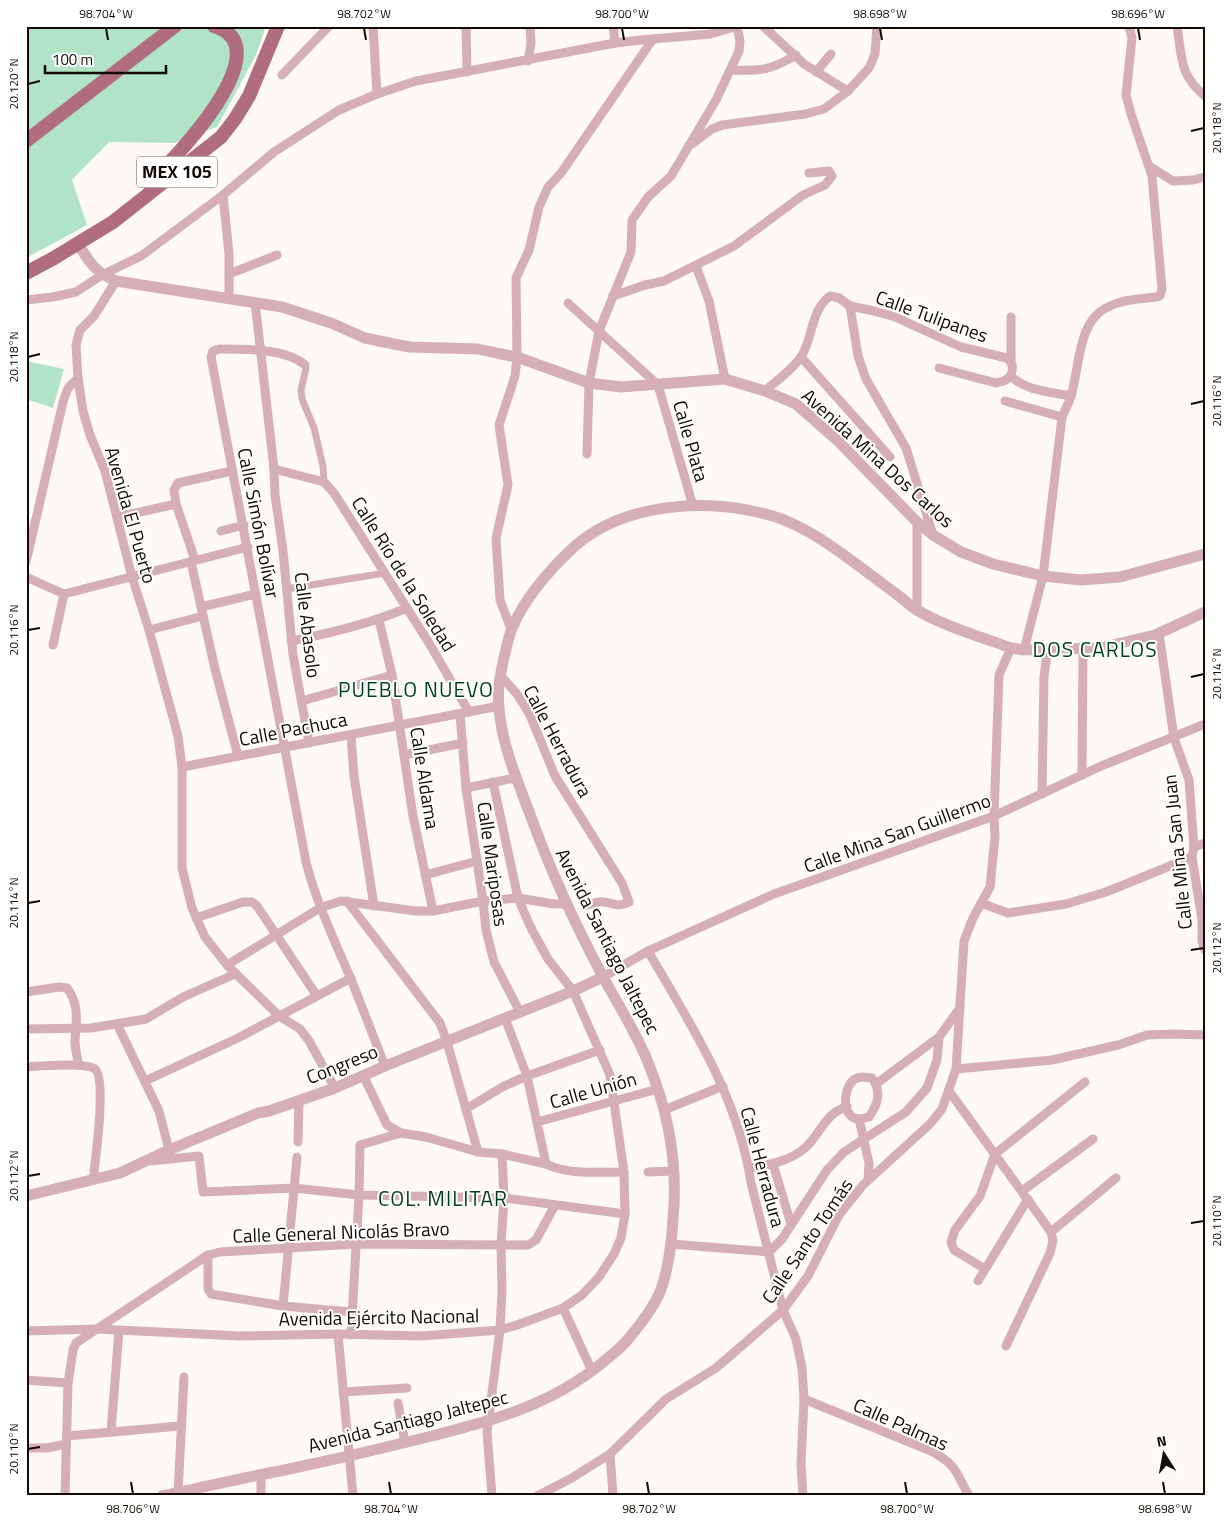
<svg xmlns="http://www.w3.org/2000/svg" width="1231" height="1522" font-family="'Titillium Web',sans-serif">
	<rect width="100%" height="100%" fill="#fef9f5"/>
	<g fill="#b1e3c7">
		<polygon points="26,26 266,26 256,55 217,127 174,143 109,142 72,180 87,225 26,258"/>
		<polygon points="26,361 64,369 53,408 26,399"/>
	</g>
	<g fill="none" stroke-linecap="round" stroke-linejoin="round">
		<g stroke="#d5aeb8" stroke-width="7">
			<polyline points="305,365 306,368 301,390 302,399 314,428 323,466 324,482"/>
			<polyline points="286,589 385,573"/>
		</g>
		<g stroke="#d5aeb8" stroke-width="9">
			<polyline points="373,26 377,94"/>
			<polyline points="466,26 467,72"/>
			<polyline points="613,26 615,43"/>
			<polyline points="763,26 804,64 848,91"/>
			<path d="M1177,26C1182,57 1179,75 1205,96"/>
			<polyline points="528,61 531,43 530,26"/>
			<path d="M730,70C759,71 770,71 796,55"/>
			<polyline points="816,72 831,54"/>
			<polyline points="282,75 329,26"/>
			<polyline points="692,144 712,129 722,125 805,114 824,109 848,91 869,68 875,54 877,26"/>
			<polyline points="1149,166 1173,181 1193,180 1205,177"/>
			<polyline points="223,195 229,254 229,298"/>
			<polyline points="696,266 709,301 725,379"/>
			<polyline points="229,274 277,255"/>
			<polyline points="116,281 94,316 80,330 76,345 78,378 83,411 90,435 105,471 132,577 149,630 178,736 182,767 182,868 192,908 205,937 227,965 279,1016 300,1029 309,1041 335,1088"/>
			<polyline points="613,296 645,285 664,281 734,246 803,195 825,185 832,176 829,171 809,173"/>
			<polyline points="26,300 53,297 76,292 102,275 141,256 223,195 274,152 339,110 377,94 416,81 615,43 641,40 711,34 737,26"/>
			<polyline points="255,302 274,469 275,495 283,551 293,655 309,743"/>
			<polyline points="568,303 658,385 693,506"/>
			<polyline points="850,306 858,356 866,379 906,448 933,535"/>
			<polyline points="1011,317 1011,361"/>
			<polyline points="801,357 890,457"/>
			<path d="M305,365C286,348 243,349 219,349L213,351L211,357L306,862C316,902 334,939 350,977C362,1006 373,1036 385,1066"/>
			<polyline points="939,368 996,383 1004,381 1011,376"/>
			<path d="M1011,376C1025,391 1052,392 1071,396"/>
			<path d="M765,391C777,380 794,369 802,355C813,337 811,310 830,296L839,298L850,306L874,311L895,317L961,347L1007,358C1014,364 1013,368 1011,376"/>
			<polyline points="1005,401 1062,417"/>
			<polyline points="587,454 589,383 599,331 631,252 632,220 648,197 671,176 716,100 739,51 740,41 737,26"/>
			<polyline points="274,469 324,482 334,493 429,643 469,712"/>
			<polyline points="117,517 176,504"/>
			<polyline points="917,522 917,610"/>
			<polyline points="221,531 244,525"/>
			<polyline points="195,560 176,504 174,490 178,483 232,471"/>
			<polyline points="26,562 63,402 68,388 78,378"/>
			<polyline points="191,562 215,669 238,756"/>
			<polyline points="26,577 64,594 248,547"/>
			<polyline points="201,607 256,594"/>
			<polyline points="379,620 392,675 413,816 433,911"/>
			<polyline points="511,629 500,600 496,538 508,485 499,425 515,376 517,357 516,278 529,250 539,207 548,187 561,173 653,39"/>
			<polyline points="149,630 203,616"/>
			<polyline points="1159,633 1174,738 1189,780 1194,847 1192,857 1202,920 1202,941 1205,950"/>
			<path d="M291,641C332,633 369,624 407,608"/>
			<polyline points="53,645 64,594"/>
			<path d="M1024,650L1043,576L1062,417C1065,410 1069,403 1071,396C1080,367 1077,321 1108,307C1125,298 1141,300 1160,296L1162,289L1152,176L1131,114L1126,95L1132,38L1129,26"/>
			<path d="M500,675L517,694L530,715L555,776L622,883L629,902C616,908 615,903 604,902C598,901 592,904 586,905"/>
			<polyline points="302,701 392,675"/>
			<polyline points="460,714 466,788 483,901 486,930 494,962 520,1012"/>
			<polyline points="351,735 354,776 374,906"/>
			<polyline points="404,755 463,743"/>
			<polyline points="182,767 499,706"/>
			<polyline points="1082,775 1083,649"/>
			<polyline points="466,788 515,778"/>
			<polyline points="1042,794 1044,676 1048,648"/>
			<polyline points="1194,847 1205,843"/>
			<polyline points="425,875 477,861"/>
			<polyline points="347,901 440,1023 447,1042 478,1152"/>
			<polyline points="981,903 1008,913 1066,904 1106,892 1192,857"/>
			<polyline points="196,918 243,902 252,902 257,906 317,996"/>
			<path d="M648,951C691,1025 738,1096 751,1183L783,1310L796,1339L802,1368L804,1399L801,1464L803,1496"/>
			<polyline points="227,965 320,908 341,901 416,911 433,911 483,901 518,898 554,904 566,904"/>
			<polyline points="603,977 648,951 774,894 994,816 1099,767 1205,724"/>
			<path d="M26,992L59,987L67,988C80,1005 76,1022 75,1041C75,1049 77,1057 79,1065"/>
			<polyline points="505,1018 527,1076 546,1164"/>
			<polyline points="117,1024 159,1111 169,1150"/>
			<polyline points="26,1029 91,1028 146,1019 183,997 235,974"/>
			<path d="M26,1067C41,1066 83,1062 95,1069C107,1077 95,1164 93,1180"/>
			<polyline points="956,1069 1052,1060 1118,1045 1147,1035 1173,1034 1205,1035"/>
			<path d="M363,1075L387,1125L401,1133L426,1137L478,1152L502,1154L546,1164C568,1175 599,1172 624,1172"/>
			<path d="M863,1077L872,1078C882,1092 878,1104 869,1117C865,1118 861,1119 857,1119C841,1116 843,1086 855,1079C857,1078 860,1077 863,1077Z"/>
			<polyline points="145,1081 238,1038 351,978"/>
			<polyline points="876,1084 939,1037 960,1008"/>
			<polyline points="949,1091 1051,1232 1053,1241 1050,1253 1006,1346"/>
			<polyline points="466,1109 504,1086 527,1076 600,1050"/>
			<polyline points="664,1110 723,1086"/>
			<polyline points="859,1119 869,1163 868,1180"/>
			<polyline points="537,1122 658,1089"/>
			<polyline points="298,1142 299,1100"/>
			<polyline points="150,1161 199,1156 203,1192 294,1188 359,1195 504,1198 625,1214"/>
			<polyline points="773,1164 791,1224"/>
			<path d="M749,1168C769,1165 791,1161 806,1147C820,1134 827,1111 847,1107"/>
			<polyline points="648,1172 674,1171"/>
			<polyline points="1022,1191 1093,1139"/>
			<polyline points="1051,1232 1116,1178"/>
			<polyline points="671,1244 769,1252 782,1239 827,1170 844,1152 906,1112 927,1088 937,1060 939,1037"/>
			<polyline points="208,1255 208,1289 211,1294 283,1306 353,1312"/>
			<polyline points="985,1269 954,1250 951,1242 955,1230 980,1196 995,1154 1085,1082"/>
			<polyline points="978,1281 1028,1199"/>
			<polyline points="283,1306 297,1157"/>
			<polyline points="563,1308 592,1371"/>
			<polyline points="26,1331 97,1329 240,1336 338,1334 422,1336 500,1330 517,1325 563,1308 582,1295 599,1277 614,1254 621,1238 625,1214 624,1172 610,1075 573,991 548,959 531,928 518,898 493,782"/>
			<polyline points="338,1334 353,1496"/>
			<polyline points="351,1335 359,1195 360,1145 401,1133"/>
			<polyline points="26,1380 68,1383"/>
			<polyline points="343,1392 407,1388"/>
			<path d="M804,1399L931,1451C957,1465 955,1471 969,1496"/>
			<polyline points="398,1403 405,1443"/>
			<polyline points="111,1432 119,1330"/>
			<polyline points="67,1436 180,1426"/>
			<polyline points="26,1448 47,1448 66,1444"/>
			<polyline points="610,1454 613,1496"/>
			<polyline points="261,1474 261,1496"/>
			<polyline points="178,1493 184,1377"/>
			<polyline points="65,1496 68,1383 73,1350 76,1343 208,1255 220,1252 356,1244 528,1245 536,1240 555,1205"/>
			<polyline points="492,1496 487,1432 500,1330 502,1290 501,1245 504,1198 502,1154"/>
			<polyline points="537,1496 570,1479 610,1454 666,1399 716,1368 783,1310 808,1276 839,1215 863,1185 930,1124 942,1109 956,1069 964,941 973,918 990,887 995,837 994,816 999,675 1011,648"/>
		</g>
		<g stroke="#d5aeb8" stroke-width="11">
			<path d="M78,244C90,263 95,272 116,281L282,307L331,323L365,338L399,345L410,347L478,349L501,354L517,357L589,383L621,387L725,379L765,391L796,404L837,440L917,522L933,535L961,552L993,564L1043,576L1081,580L1120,577L1205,554"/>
			<polyline points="26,1196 120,1173 169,1150 258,1113 269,1111 335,1088 385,1066 573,991 603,977"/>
			<path d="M162,1496C201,1488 240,1478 280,1471C328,1461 376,1450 424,1438C490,1421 548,1407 602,1363C611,1355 622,1348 629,1338C640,1325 653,1308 660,1292C668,1272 672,1240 673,1219C678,1166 669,1114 649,1065C637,1033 618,1005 602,975C574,922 550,870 530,814C517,780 502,745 499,708C497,692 500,677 503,662C506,650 508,637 513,626C527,595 550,569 575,546C626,502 707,498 769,515C812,526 859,567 895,593C902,598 909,605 917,610C943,626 982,637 1011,648L1024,650L1100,648L1155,635L1205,612"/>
		</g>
		<g stroke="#b16d80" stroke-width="14">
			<polyline points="26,141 175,26"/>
			<path d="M148,183C173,162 284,46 214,26"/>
			<polyline points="26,273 54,258 113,222 221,137 235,119 249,96 278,26"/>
		</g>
	</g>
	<path fill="none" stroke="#130b04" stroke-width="2" d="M106,28L108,40M364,28L366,40M622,28L624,40M880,28L882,40M1138,28L1140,40M28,84L40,81M1191,131L1204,128M28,357L40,354M1191,404L1204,401M28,630L40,628M1191,677L1204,674M28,903L40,901M1191,950L1204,948M28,1176L40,1174M1191,1223L1204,1221M28,1449L40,1447M131,1482L133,1494M389,1482L391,1494M647,1482L649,1494M905,1482L907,1494M1163,1482L1165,1494"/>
	<g text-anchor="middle" stroke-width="4" stroke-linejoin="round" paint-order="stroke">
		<rect fill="#fff" stroke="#5a544f" stroke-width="1" x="137" y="156.5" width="80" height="31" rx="4"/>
		<g font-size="18" font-weight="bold" fill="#130b04">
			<text x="177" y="178">MEX 105</text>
		</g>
		<g font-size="19" fill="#130b04" stroke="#fff">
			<text transform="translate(932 316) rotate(20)" y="7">Calle Tulipanes</text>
			<text transform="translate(691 441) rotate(74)" y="7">Calle Plata</text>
			<text transform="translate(878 458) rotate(42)" y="7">Avenida Mina Dos Carlos</text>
			<text transform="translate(131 515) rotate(74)" y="7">Avenida El Puerto</text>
			<text transform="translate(259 523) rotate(79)" y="7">Calle Simón Bolívar</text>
			<text transform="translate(404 574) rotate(58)" y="7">Calle Río de la Soledad</text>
			<text transform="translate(308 625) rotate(83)" y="7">Calle Abasolo</text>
			<text transform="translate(293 729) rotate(-11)" y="7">Calle Pachuca</text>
			<text transform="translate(558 741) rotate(62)" y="7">Calle Herradura</text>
			<text transform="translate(425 778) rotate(81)" y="7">Calle Aldama</text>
			<text transform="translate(897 833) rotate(-20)" y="7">Calle Mina San Guillermo</text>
			<text transform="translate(1177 852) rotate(-96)" y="7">Calle Mina San Juan</text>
			<text transform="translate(493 864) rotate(82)" y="7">Calle Mariposas</text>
			<text transform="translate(608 941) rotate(63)" y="7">Avenida Santiago Jaltepec</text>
			<text transform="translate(342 1064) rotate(-22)" y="7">Congreso</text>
			<text transform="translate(593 1090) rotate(-16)" y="7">Calle Unión</text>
			<text transform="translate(763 1167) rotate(75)" y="7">Calle Herradura</text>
			<text transform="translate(341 1232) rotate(-2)" y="7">Calle General Nicolás Bravo</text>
			<text transform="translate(807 1241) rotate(-56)" y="7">Calle Santo Tomás</text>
			<text transform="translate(379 1317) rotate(-1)" y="7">Avenida Ejército Nacional</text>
			<text transform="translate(408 1421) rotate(-14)" y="7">Avenida Santiago Jaltepec</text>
			<text transform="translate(901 1424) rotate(24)" y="7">Calle Palmas</text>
		</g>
		<g font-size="21" letter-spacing="1" fill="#003f20" stroke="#fff">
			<text x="1095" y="657">DOS CARLOS</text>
			<text x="416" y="697">PUEBLO NUEVO</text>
			<text x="443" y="1206">COL. MILITAR</text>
		</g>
	</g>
	<rect width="1231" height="1522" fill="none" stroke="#ffffff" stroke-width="55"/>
	<g transform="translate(1164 1454) rotate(349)" stroke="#ffffff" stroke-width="4" paint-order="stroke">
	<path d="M0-4L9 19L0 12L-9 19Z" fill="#130b04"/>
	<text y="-8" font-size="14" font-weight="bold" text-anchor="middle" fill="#130b04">N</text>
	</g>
	<path d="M45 65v8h121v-8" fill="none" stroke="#130b04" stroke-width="2.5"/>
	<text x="52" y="65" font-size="15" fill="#130b04" stroke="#ffffff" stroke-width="4" paint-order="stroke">100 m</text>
	<rect x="28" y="28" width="1176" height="1466" fill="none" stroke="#130b04" stroke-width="2"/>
	<g font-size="12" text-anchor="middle" fill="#130b04">
		<text x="106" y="18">98.704°W</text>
		<text x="364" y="18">98.702°W</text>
		<text x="622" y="18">98.700°W</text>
		<text x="880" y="18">98.698°W</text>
		<text x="1138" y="18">98.696°W</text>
		<text transform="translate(14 84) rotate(-90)" y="4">20.120°N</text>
		<text transform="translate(1217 128) rotate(-90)" y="4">20.118°N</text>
		<text transform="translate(14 357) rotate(-90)" y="4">20.118°N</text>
		<text transform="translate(1217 401) rotate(-90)" y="4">20.116°N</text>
		<text transform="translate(14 630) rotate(-90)" y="4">20.116°N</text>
		<text transform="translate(1217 674) rotate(-90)" y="4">20.114°N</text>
		<text transform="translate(14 903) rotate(-90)" y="4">20.114°N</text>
		<text transform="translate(1217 948) rotate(-90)" y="4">20.112°N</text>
		<text transform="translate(14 1176) rotate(-90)" y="4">20.112°N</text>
		<text transform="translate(1217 1221) rotate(-90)" y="4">20.110°N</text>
		<text transform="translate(14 1449) rotate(-90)" y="4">20.110°N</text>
		<text x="133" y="1513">98.706°W</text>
		<text x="391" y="1513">98.704°W</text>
		<text x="649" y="1513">98.702°W</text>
		<text x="907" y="1513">98.700°W</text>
		<text x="1165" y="1513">98.698°W</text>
	</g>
</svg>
